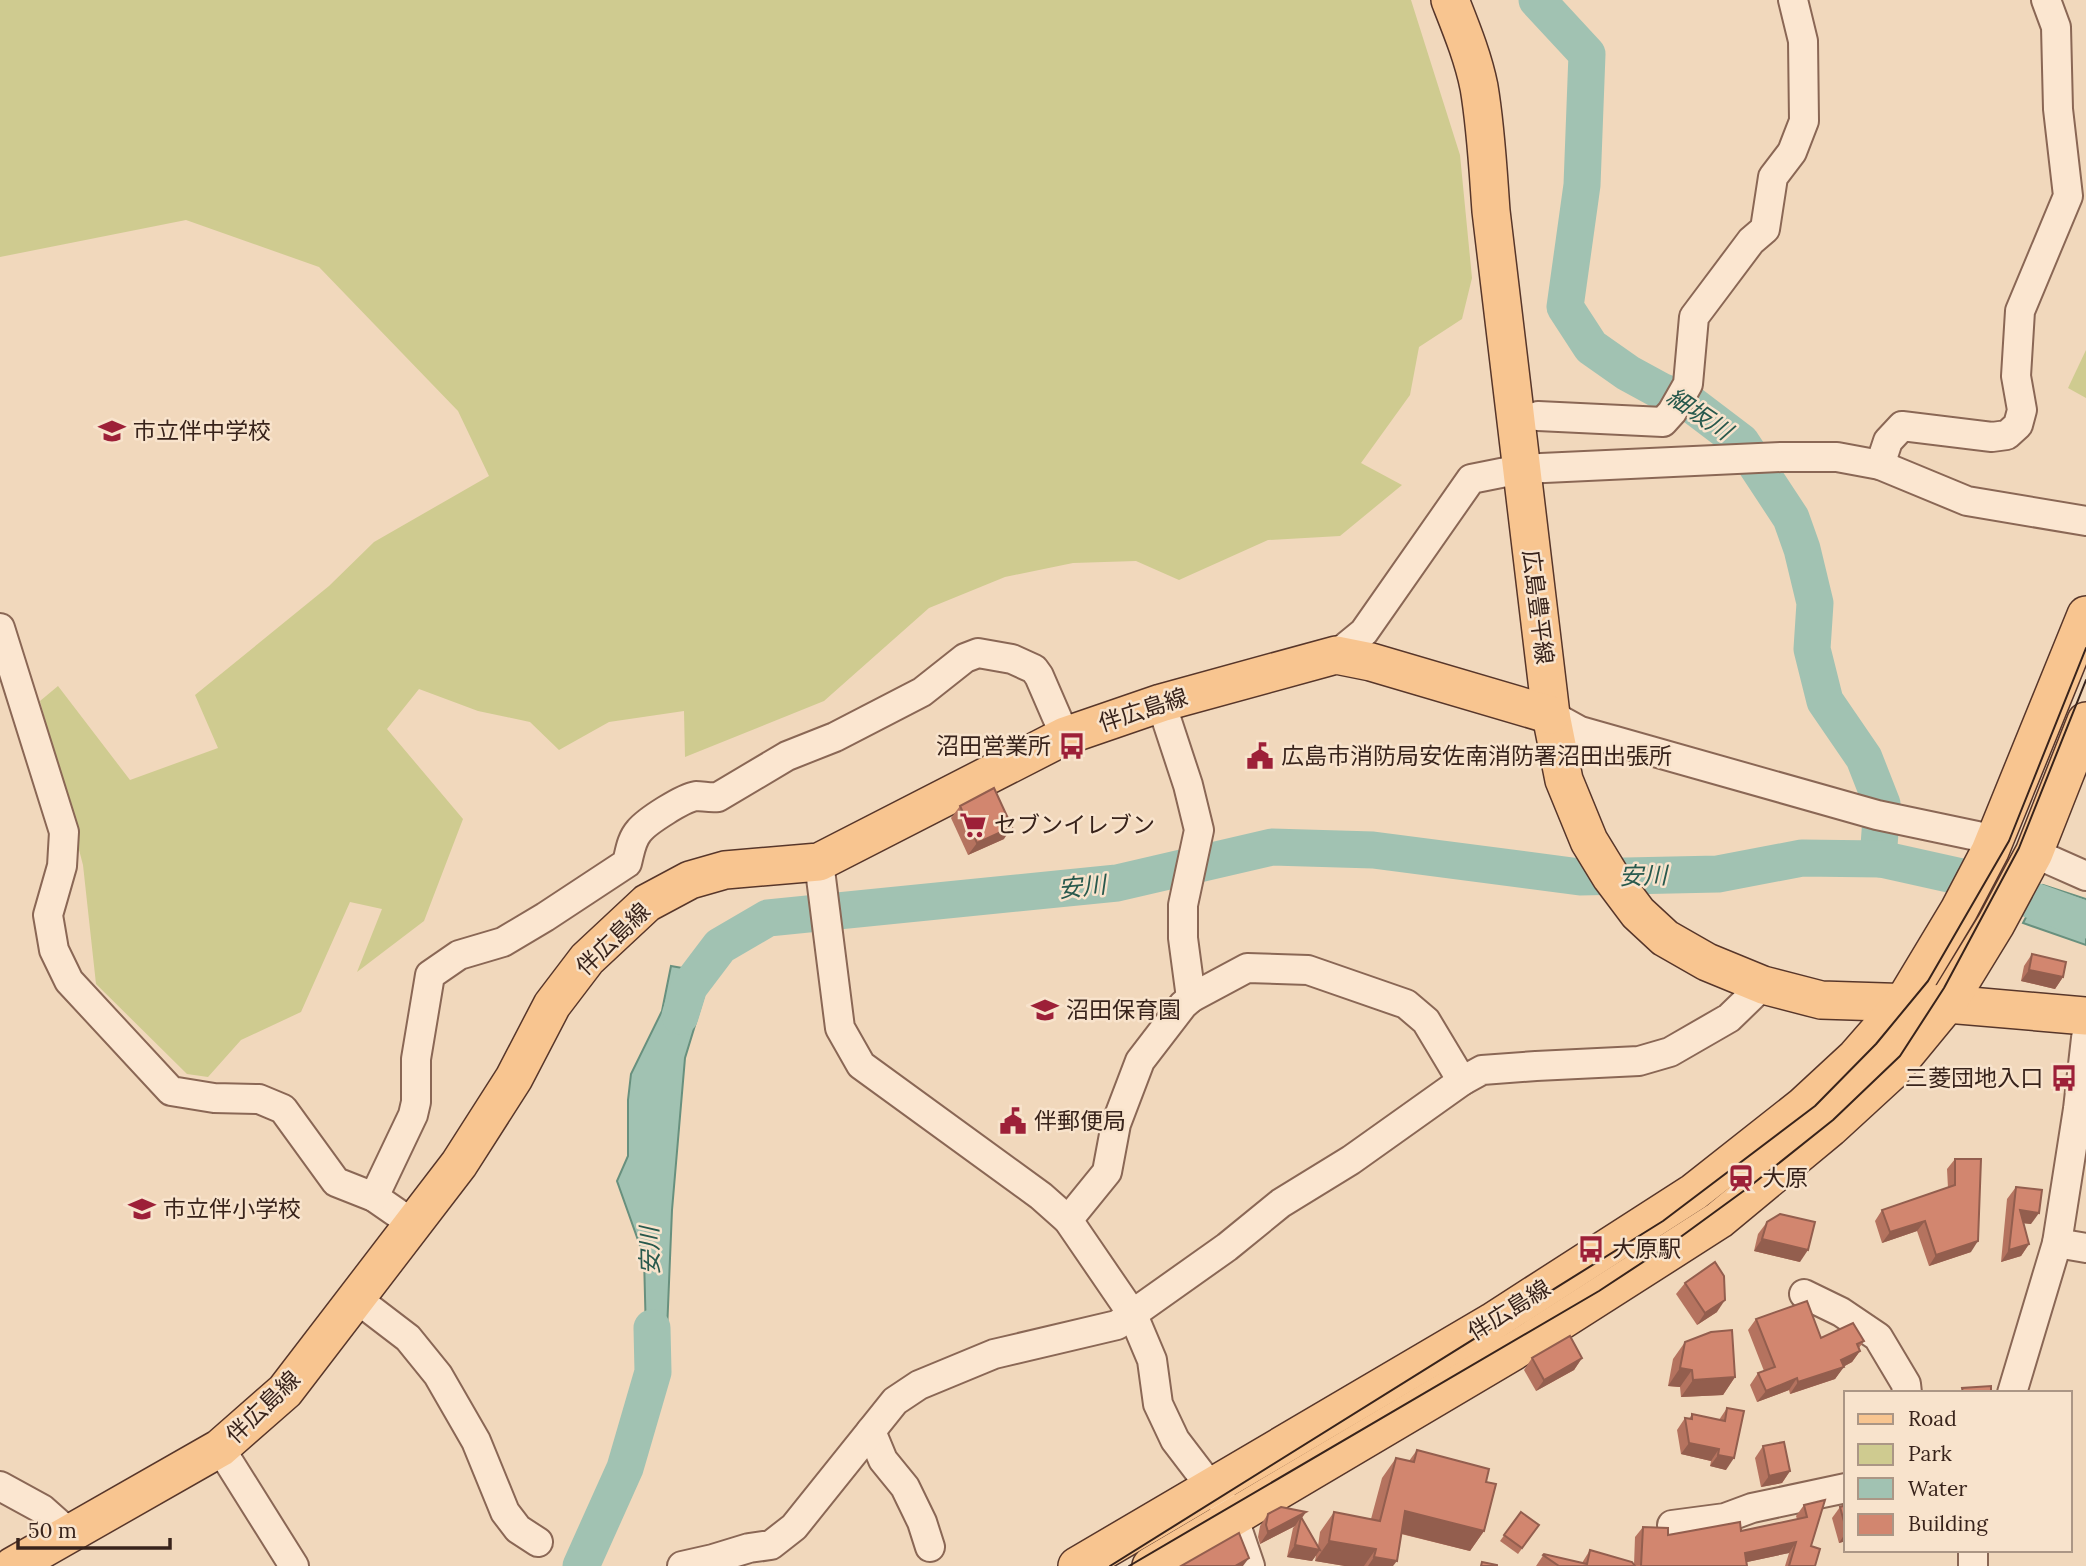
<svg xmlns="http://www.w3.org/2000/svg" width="2086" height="1566" font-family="Lora,'Noto Sans JP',serif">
	<rect width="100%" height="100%" fill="#f1d8bc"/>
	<g fill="#cfcb90">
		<polygon points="0,0 1411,0 1460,155 1472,278 1462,319 1419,347 1410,395 1361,463 1402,485 1340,536 1268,540 1179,580 1136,561 1073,563 1005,577 929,608 824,701 685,757 684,711 609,722 559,750 530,722 478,711 419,689 387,729 463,819 424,921 357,972 382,909 350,902 301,1012 241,1040 208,1077 187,1074 96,984 83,865 40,701 58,686 130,780 218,748 195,695 329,586 374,542 489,476 458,411 319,267 186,220 0,257"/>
		<polygon points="2086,350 2086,398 2068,388"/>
	</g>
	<g fill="#a1c2b2" stroke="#68907e" stroke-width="2">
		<polygon points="2043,885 2086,899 2086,945 2023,923"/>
		<polygon points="671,966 711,973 685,1058 672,1210 667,1331 661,1379 641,1375 646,1335 644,1257 617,1181 628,1156 628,1100 631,1074 662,1011"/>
	</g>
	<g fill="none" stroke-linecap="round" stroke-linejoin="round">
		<g stroke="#a1c2b2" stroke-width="37">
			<polyline points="1537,0 1587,54 1582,185 1565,307 1591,347 1628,373 1661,391 1687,401 1741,442 1791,518 1802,549 1815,603 1812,649 1825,701 1864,758 1882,804 1879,846 1881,859"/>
			<polyline points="680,1016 689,987 720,946 768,918 1117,883 1272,847 1373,850 1580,877 1718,874 1802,858 1881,859 1980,881 2086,920"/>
			<polyline points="581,1566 625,1468 653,1372 652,1328"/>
		</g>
		<defs>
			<g id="minor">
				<polyline points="1538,416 1663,422 1672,412 1688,384 1694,317 1751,241 1765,229 1773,177 1792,152 1804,121 1803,41 1793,0"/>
				<polyline points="1880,465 1888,441 1902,426 1992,437 2007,435 2018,425 2022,410 2016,376 2020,311 2068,196 2058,109 2056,27 2046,0"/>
				<polyline points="0,628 64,832 62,866 48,915 54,950 69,981 171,1091 214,1098 259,1099 283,1109 336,1182 374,1197 413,1224"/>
				<polyline points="1336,655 1364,632 1471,479 1521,469 1781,457 1837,457 1880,465 1967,501 2086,521"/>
				<polyline points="1161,703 1188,785 1199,830 1183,905 1183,938 1191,998"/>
				<polyline points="1551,715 1580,731 1877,815 1996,840"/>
				<polyline points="2034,853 2086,876"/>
				<polyline points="819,862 840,1028 861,1065 1041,1196 1068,1220 1133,1315 1152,1360 1158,1404 1175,1440 1233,1516 1250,1566"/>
				<path d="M374,1197L413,1115L416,1102V1059L430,975L459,955L503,942L545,917L627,863C630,852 631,840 639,831C647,821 683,798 696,796C703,796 710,798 718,797L787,756L835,737L922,692L965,658L978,653L1012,659L1034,669L1039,676L1065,736"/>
				<polyline points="1068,1220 1107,1172 1116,1124 1140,1061 1183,1005 1191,998 1247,968 1308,970 1406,1004 1426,1021 1462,1081"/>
				<polyline points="2057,1243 2086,1248"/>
				<polyline points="1804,1294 1841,1312 1878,1337 1906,1384 1907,1393"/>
				<polyline points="357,1299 408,1338 438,1375 476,1441 505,1512 518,1529 538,1542"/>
				<polyline points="2012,1393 2057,1243 2078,1109 2086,1038"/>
				<polyline points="871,1431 883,1460 905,1487 922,1522 930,1547"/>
				<polyline points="220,1448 294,1566"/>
				<polyline points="0,1486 42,1509 69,1533"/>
				<polyline points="1672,1525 1725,1518 1752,1508 1846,1488"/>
				<polyline points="1973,1550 1973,1566"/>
				<polyline points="682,1566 713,1559 749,1548 771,1545 794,1527 895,1401 919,1385 994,1354 1117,1325 1227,1247 1281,1203 1351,1160 1462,1081 1482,1070 1536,1066 1639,1061 1670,1052 1729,1018 1763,985"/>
			</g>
			<g id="major">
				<path d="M1450,0C1461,28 1473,57 1479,87C1486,128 1488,170 1491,211L1551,715L1564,780L1589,841L1611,877L1638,913L1665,938L1707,962L1763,985L1821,1000L1947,1004L2086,1016"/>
				<polyline points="13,1566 220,1448 285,1391 459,1164 514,1078 552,1005 587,959 647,903 690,880 725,870 819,862 1065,736 1161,703 1336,655 1371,662 1551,715"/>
				<polyline points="1077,1566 1492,1322 1694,1192 1803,1106 1856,1057 1903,1003 1959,910 1990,851 2086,615"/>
				<polyline points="1151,1566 1514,1351 1719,1220 1830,1128 1891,1072 1947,1004 1996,924 2034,853 2086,721"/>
			</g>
		</defs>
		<use href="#minor" stroke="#8a6755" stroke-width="32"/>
		<use href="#major" stroke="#57362a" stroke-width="40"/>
		<use href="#minor" stroke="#fbe6d0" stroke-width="28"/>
		<use href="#major" stroke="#f8c590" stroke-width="37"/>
		<g stroke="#38231b" stroke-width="2">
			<polyline points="1110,1566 1663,1221 1815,1106 1876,1044 1928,981 2009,841 2086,648"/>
			<polyline points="1129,1566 1599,1291 1675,1241 1749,1187 1833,1120 1900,1056 1944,988 2019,848 2086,680"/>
		</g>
	</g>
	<g fill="#b5735f">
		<polygon points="960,806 1004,839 968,855 951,818"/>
		<polygon points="2032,954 2063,977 2055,989 2021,981 2024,966"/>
		<polygon points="1955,1159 1971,1252 1929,1266 1917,1231 1882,1243 1875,1221 1882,1210 1948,1188 1947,1169"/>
		<polygon points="2016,1187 2031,1224 2023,1223 2029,1244 2021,1256 2001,1262 2007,1199"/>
		<polygon points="1767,1222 1800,1262 1754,1251 1758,1234"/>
		<polygon points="1685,1283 1717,1312 1697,1325 1676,1294"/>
		<polygon points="1756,1319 1821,1338 1864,1341 1859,1348 1860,1351 1852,1362 1843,1367 1835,1379 1790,1394 1789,1390 1757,1402 1750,1385 1758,1373 1764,1371 1748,1330"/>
		<polygon points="1685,1342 1735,1377 1723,1395 1681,1397 1680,1387 1668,1386 1673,1359"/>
		<polygon points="1532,1358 1582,1358 1574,1370 1536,1391 1524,1370"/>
		<polygon points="1727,1408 1726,1470 1710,1466 1711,1461 1681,1454 1677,1430 1685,1418 1689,1419 1692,1414 1719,1420"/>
		<polygon points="1763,1446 1790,1471 1782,1483 1761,1487 1755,1458"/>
		<polygon points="1417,1450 1486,1482 1484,1531 1470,1551 1401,1534 1393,1566 1345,1566 1315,1561 1316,1555 1312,1561 1287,1557 1293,1528 1295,1526 1260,1544 1258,1537 1260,1526 1268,1514 1306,1512 1302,1518 1318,1546 1320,1532 1334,1512 1371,1519 1382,1478 1396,1458 1409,1461"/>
		<polygon points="1825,1500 1811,1546 1815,1566 1785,1566 1789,1553 1747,1562 1747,1566 1536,1566 1544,1554 1582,1563 1590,1550 1634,1565 1635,1537 1643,1527 1668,1535 1741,1531 1797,1519 1796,1516 1804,1505"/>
		<polygon points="1846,1505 1846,1541 1839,1543 1832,1518 1840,1507"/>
		<polygon points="1521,1512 1539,1525 1518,1554 1500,1541"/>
	</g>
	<g fill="#935e4e">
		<polygon points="1012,827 1004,839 968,855 977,843"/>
		<polygon points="2029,970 2063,977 2055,989 2021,981"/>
		<polygon points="2020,1210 2039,1213 2031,1224 2012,1222"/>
		<polygon points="1925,1221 1917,1231 1882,1243 1890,1232"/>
		<polygon points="1762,1239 1808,1250 1800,1262 1754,1251"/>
		<polygon points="1978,1241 1971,1252 1929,1266 1936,1255"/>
		<polygon points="2029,1244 2021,1256 2001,1262 2009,1250"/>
		<polygon points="1725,1300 1717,1312 1697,1325 1705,1313"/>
		<polygon points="1860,1351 1852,1362 1839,1369 1844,1367 1835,1379 1790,1394 1798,1382"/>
		<polygon points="1582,1358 1574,1370 1536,1391 1544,1380"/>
		<polygon points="1680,1368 1692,1370 1680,1387 1668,1386"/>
		<polygon points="1735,1377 1723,1395 1681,1397 1693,1380"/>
		<polygon points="1797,1378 1789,1390 1757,1402 1766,1391"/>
		<polygon points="1689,1443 1719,1449 1711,1461 1681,1454"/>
		<polygon points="1718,1455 1734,1458 1726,1470 1710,1466"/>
		<polygon points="1790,1471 1782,1483 1761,1487 1769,1476"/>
		<polygon points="1405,1511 1484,1531 1470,1551 1391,1531"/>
		<polygon points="1306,1512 1300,1520 1301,1517 1295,1526 1260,1544 1268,1532"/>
		<polygon points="1846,1532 1846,1541 1839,1543"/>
		<polygon points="1329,1541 1376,1549 1364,1566 1345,1566 1315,1561"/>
		<polygon points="1796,1542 1789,1553 1738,1564 1745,1553"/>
		<polygon points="1295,1545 1320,1550 1312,1561 1287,1557"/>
		<polygon points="1374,1557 1397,1561 1393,1566 1368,1566"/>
		<polygon points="1249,1558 1243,1566 1235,1566"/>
	</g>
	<g fill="#d2866f" stroke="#935e4e" stroke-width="2">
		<polygon points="994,788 1012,827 977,843 960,806"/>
		<polygon points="2032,954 2066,962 2063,977 2029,970"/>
		<polygon points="1955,1159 1981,1159 1978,1241 1936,1255 1925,1221 1890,1232 1882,1210 1955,1185"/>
		<polygon points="2016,1187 2042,1190 2039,1213 2020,1210 2029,1244 2009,1250"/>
		<polygon points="1780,1214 1815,1222 1808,1250 1762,1239 1767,1222"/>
		<polygon points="1715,1262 1724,1276 1725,1300 1705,1313 1685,1283"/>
		<polygon points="1807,1301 1821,1338 1853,1323 1864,1341 1857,1344 1860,1351 1841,1360 1844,1367 1798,1382 1797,1378 1766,1391 1758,1373 1775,1367 1756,1319"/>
		<polygon points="1732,1330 1735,1377 1693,1380 1692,1370 1680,1368 1685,1342 1711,1332"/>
		<polygon points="1570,1336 1582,1358 1544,1380 1532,1358"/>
		<polygon points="1991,1386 1991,1393 1963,1393 1962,1388"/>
		<polygon points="1727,1408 1744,1411 1734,1458 1718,1455 1719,1449 1689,1443 1685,1418 1692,1419 1692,1414 1725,1421"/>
		<polygon points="1784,1442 1790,1471 1769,1476 1763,1446"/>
		<polygon points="1417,1450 1489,1469 1486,1482 1496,1484 1484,1531 1405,1511 1397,1561 1374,1557 1376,1549 1329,1541 1334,1512 1380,1521 1396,1458 1414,1462"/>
		<polygon points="1825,1500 1811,1546 1820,1549 1815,1566 1789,1566 1796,1542 1745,1553 1747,1566 1641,1566 1643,1527 1668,1528 1668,1535 1740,1522 1741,1531 1807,1517 1804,1505"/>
		<polygon points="1846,1505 1846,1529 1840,1507"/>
		<polygon points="1281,1507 1306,1512 1268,1532 1266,1525 1268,1514"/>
		<polygon points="1521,1512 1539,1525 1522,1548 1504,1535"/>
		<polygon points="1301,1517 1320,1550 1295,1545"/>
		<polygon points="1239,1533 1249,1558 1235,1566 1181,1566"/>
		<polygon points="1590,1550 1632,1562 1635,1566 1559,1566 1543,1555 1544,1554 1587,1564"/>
		<polygon points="1482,1562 1497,1565 1497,1566 1481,1566"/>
	</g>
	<defs>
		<symbol id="school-bare" viewBox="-9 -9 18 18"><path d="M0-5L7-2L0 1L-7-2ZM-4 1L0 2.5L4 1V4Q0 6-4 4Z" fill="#9d2038" stroke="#f8e3cc" stroke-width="2.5" paint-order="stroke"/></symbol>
		<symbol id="bus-bare" viewBox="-9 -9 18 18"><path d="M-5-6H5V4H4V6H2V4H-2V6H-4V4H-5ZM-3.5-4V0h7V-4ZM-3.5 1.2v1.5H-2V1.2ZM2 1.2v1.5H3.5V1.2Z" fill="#9d2038" stroke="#f8e3cc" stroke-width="2.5" paint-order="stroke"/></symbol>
		<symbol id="civic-bare" viewBox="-9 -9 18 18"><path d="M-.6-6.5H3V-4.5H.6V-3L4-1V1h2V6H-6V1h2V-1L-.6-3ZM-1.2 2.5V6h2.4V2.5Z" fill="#9d2038" stroke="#f8e3cc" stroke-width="2.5" paint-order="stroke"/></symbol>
		<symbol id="supermarket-bare" viewBox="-9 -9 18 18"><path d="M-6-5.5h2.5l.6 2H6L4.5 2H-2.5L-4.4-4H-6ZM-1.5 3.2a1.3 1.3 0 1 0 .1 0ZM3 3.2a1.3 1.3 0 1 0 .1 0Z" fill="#9d2038" stroke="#f8e3cc" stroke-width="2.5" paint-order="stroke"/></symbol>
		<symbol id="station-bare" viewBox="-9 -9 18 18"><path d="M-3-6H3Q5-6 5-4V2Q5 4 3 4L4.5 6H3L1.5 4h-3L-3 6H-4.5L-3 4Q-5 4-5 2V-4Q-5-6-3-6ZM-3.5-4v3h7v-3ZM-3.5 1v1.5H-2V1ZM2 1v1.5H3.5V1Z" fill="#9d2038" stroke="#f8e3cc" stroke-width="2.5" paint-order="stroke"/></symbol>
	</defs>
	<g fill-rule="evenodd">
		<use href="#school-bare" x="93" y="412" width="38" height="38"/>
		<use href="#bus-bare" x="1053" y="727" width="38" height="38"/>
		<use href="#civic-bare" x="1241" y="737" width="38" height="38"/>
		<use href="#supermarket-bare" x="954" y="806" width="38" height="38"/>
		<use href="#school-bare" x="1026" y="991" width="38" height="38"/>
		<use href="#bus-bare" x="2045" y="1059" width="38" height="38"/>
		<use href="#civic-bare" x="994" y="1102" width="38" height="38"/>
		<use href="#station-bare" x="1722" y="1159" width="38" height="38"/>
		<use href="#school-bare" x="123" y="1190" width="38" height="38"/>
		<use href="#bus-bare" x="1572" y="1230" width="38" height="38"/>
	</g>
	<g text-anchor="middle" stroke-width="5" stroke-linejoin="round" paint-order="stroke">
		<g font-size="23" fill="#38231b" stroke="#f8e3cc" text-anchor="start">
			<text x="133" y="439">市立伴中学校</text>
			<text x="1051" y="754" text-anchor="end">沼田営業所</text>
			<text x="1281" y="764">広島市消防局安佐南消防署沼田出張所</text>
			<text x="994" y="833">セブンイレブン</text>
			<text x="1066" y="1018">沼田保育園</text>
			<text x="2043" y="1086" text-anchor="end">三菱団地入口</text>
			<text x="1034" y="1129">伴郵便局</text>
			<text x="1762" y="1186">大原</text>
			<text x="163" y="1217">市立伴小学校</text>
			<text x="1612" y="1257">大原駅</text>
		</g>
		<g font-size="23" fill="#38231b" stroke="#f8e3cc">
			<text transform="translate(1538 607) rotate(83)" y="8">広島豊平線</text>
			<text transform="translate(1143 710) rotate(-18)" y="8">伴広島線</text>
			<text transform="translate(613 939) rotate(-44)" y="8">伴広島線</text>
			<text transform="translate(1509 1310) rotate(-32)" y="8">伴広島線</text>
			<text transform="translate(263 1407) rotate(-44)" y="8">伴広島線</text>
		</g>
		<g font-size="24" font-style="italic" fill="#28594d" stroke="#f8e3cc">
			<text transform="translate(1699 414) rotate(34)" y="8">細坂川</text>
			<text transform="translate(1643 876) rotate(-1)" y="8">安川</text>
			<text transform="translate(1082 887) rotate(-6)" y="8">安川</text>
			<text transform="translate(650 1251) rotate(-91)" y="8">安川</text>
		</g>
	</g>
	<rect x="1844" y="1391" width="228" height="161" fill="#f8e3cc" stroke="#ab9685" stroke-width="2"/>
	<rect x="1858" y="1414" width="35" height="10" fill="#f8c590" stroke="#ab9685" stroke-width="2"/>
	<text x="1908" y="1426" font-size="21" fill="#38231b">Road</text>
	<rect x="1858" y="1444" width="35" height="21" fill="#cfcb90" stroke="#ab9685" stroke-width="2"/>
	<text x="1908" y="1461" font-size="21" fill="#38231b">Park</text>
	<rect x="1858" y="1478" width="35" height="21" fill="#a1c2b2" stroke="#ab9685" stroke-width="2"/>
	<text x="1908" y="1496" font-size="21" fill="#38231b">Water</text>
	<rect x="1858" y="1514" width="35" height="21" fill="#d2866f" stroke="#ab9685" stroke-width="2"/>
	<text x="1908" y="1531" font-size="21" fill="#38231b">Building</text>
	<path d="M18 1538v10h152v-10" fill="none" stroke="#38231b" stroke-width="3.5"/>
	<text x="28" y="1538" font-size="21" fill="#38231b" stroke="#f8e3cc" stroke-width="5" paint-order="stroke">50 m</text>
</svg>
